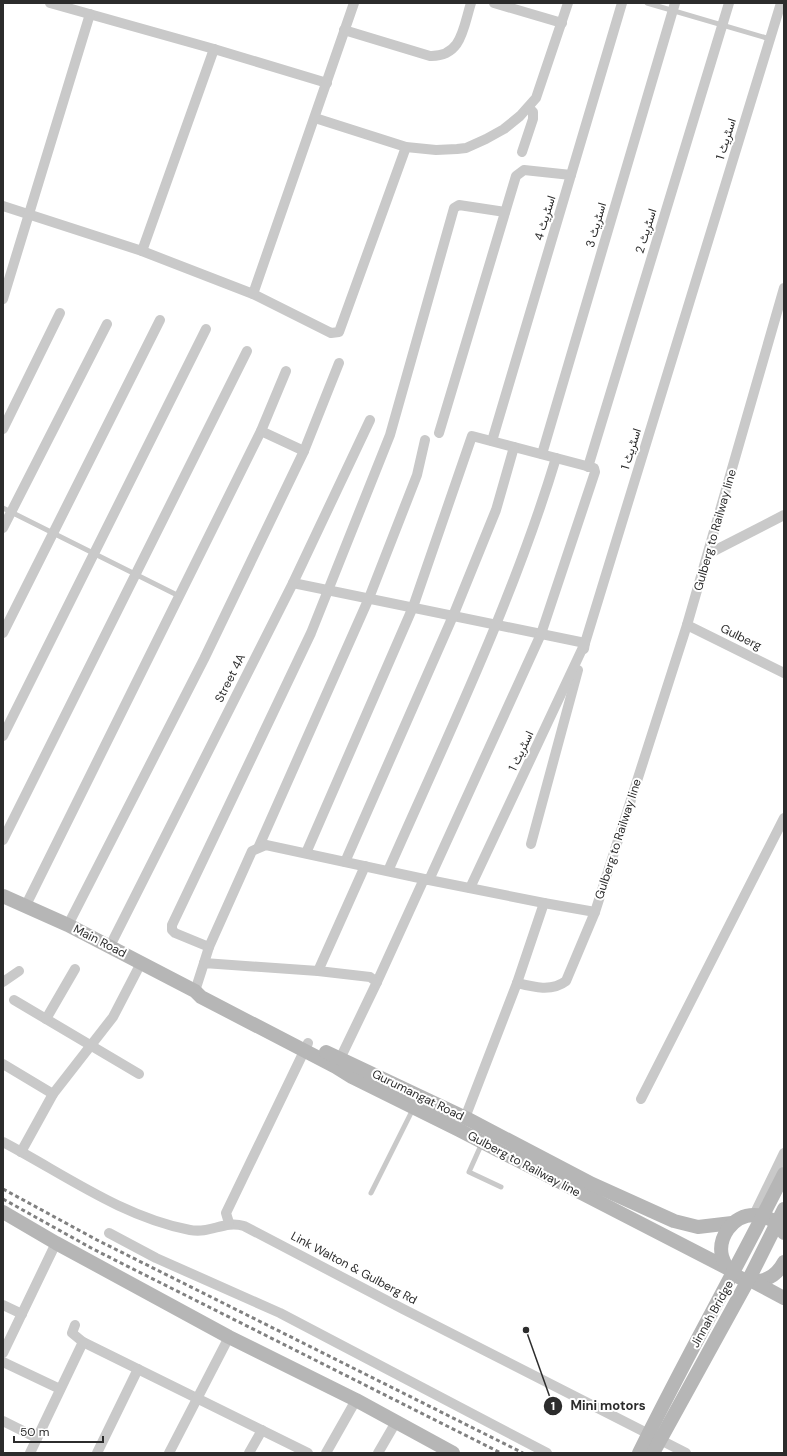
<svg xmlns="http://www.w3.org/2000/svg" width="787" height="1456" font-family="'DM Sans',Vazirmatn,sans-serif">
	<rect width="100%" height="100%" fill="#fff"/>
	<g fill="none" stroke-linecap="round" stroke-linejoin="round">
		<g stroke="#c9c9c9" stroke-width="5">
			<polyline points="647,3 770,39"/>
			<polyline points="3,508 179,596"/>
			<polyline points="482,1143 469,1172 501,1187"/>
			<polyline points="371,1193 413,1109"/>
		</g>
		<g stroke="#c9c9c9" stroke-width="10">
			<polyline points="50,3 214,49 327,83"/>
			<polyline points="494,3 562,23"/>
			<path d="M344,30L430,56C462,57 463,28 471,3"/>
			<polyline points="315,118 406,147 436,150 457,149 466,148 486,139 504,129 520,116 536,98 568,3"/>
			<polyline points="522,152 533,119 533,112 529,108"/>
			<polyline points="3,206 142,251 253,294 331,333 339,332 406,147"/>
			<polyline points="142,251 214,49"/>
			<polyline points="253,294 354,3"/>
			<polyline points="3,299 90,14"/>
			<polyline points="3,429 60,313"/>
			<polyline points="261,431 304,451"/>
			<polyline points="439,433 516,176 524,170 571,175"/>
			<polyline points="492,441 622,3"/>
			<polyline points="542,454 675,3"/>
			<polyline points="588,467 729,3"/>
			<polyline points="3,528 107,324"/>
			<polyline points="708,554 784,515"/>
			<polyline points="293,583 585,643 584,649"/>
			<polyline points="687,625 784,673"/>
			<polyline points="3,633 160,320"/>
			<polyline points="3,736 206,329"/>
			<polyline points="3,840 247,351"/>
			<polyline points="531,844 578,670"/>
			<polyline points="259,846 369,598 417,475 425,440"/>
			<polyline points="306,853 413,607 472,436 594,468 595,472 541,634 429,880"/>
			<polyline points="345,862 453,616 496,510 514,447"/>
			<path d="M388,871C448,735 513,600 556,458"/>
			<polyline points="470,888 585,643 781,3"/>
			<polyline points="25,907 261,431 286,371"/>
			<polyline points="68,925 204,659 304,451 339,363"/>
			<polyline points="110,946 293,583 370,420"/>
			<polyline points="209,947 175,933 172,930 172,925 311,633 390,435 454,208 459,205 505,212"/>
			<polyline points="204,963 209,947 252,851 266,845 424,879"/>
			<polyline points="318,971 365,866"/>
			<polyline points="3,982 19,971"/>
			<path d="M517,983C533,987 552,992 566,981L595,912"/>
			<polyline points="195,991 204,963 318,971 370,977 377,982 424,879 544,903"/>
			<polyline points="14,1000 139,1074"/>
			<polyline points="46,1019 75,969"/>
			<polyline points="338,1063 377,982"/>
			<polyline points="3,1064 53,1094"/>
			<polyline points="641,1099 784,818"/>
			<polyline points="463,1123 517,983 544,903 595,912 687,625 784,288"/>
			<path d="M3,1142C64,1174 122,1217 190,1230C211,1234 224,1220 244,1226L403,1309L686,1453"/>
			<polyline points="21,1152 53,1094 113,1017 141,963"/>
			<polyline points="754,1215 784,1153"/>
			<polyline points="229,1223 226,1213 308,1043"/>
			<polyline points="109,1233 156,1258 280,1313 547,1453"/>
			<polyline points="3,1305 22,1314"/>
			<polyline points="75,1325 72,1333 83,1342 308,1453"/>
			<polyline points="3,1353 56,1243"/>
			<polyline points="3,1362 60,1389"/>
			<polyline points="3,1421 37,1438"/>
			<polyline points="30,1453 83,1342"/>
			<polyline points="97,1453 138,1369"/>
			<polyline points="169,1453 229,1337"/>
			<polyline points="249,1453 262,1430"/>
			<polyline points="326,1453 356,1400"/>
			<polyline points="378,1453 396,1422"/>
		</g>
		<g stroke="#b6b6b6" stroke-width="14">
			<polyline points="3,896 68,925 195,991 201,997 336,1067 352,1077 459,1130 727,1268"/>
			<polyline points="326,1052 466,1118 592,1184 674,1221 698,1227 732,1223"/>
			<polyline points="3,1212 56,1243 229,1337 356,1400 453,1453"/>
			<path d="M784,1233C779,1222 766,1215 754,1215C743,1215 734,1221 728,1229C701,1268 761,1305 784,1262"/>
			<polyline points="754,1282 784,1298"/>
		</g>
		<g stroke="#818181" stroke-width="3" stroke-dasharray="4 3" stroke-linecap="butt">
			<polyline points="3,1189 97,1240 523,1453"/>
			<polyline points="3,1199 93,1249 501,1453"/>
		</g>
		<g stroke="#b6b6b6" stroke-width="14">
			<path d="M639,1453C685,1359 737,1268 784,1174"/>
			<polyline points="653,1453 751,1275 784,1209"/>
		</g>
	</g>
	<g text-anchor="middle" stroke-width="4" stroke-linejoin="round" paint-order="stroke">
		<g font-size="12" fill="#2c2c2c" stroke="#fff">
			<text transform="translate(726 139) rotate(-73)" y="4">اسٹریٹ 1</text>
			<text transform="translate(545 218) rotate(-73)" y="4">اسٹریٹ 4</text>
			<text transform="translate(596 225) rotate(-74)" y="4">اسٹریٹ 3</text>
			<text transform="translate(646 231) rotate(-73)" y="4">اسٹریٹ 2</text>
			<text transform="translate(631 449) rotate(-73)" y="4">اسٹریٹ 1</text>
			<text transform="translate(715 530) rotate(-74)" y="4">Gulberg to Railway line</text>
			<text transform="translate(741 637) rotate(26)" y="4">Gulberg</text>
			<text transform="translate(230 678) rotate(-63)" y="4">Street 4A</text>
			<text transform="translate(521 751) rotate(-65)" y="4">اسٹریٹ 1</text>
			<text transform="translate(618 839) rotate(-72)" y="4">Gulberg to Railway line</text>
			<text transform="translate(100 941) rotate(27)" y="4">Main Road</text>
			<text transform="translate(418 1095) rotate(26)" y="4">Gurumangat Road</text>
			<text transform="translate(524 1164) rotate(28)" y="4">Gulberg to Railway line</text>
			<text transform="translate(354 1268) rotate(28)" y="4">Link Walton &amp; Gulberg Rd</text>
			<text transform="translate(712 1314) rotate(-61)" y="4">Jinnah Bridge</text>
		</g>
	</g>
	<path fill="none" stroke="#2c2c2c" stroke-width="1.5" d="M526 1330L553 1406"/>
	<g fill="#2c2c2c" stroke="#fff" stroke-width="1.5">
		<circle cx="526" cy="1330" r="4"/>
		<circle cx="553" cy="1406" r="10"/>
	</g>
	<g font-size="12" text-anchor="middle" font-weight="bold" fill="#fff">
		<text x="553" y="1410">1</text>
	</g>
	<g font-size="13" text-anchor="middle" font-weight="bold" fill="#2c2c2c" stroke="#fff" stroke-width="4" stroke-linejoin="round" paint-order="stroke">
		<text x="608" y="1410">Mini motors</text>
	</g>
	<rect width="787" height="1456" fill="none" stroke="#2c2c2c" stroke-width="8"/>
	<path d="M14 1436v6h89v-6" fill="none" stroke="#2c2c2c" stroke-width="2"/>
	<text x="20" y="1436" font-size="12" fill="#2c2c2c" stroke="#ffffff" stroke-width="3" paint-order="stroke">50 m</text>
</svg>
